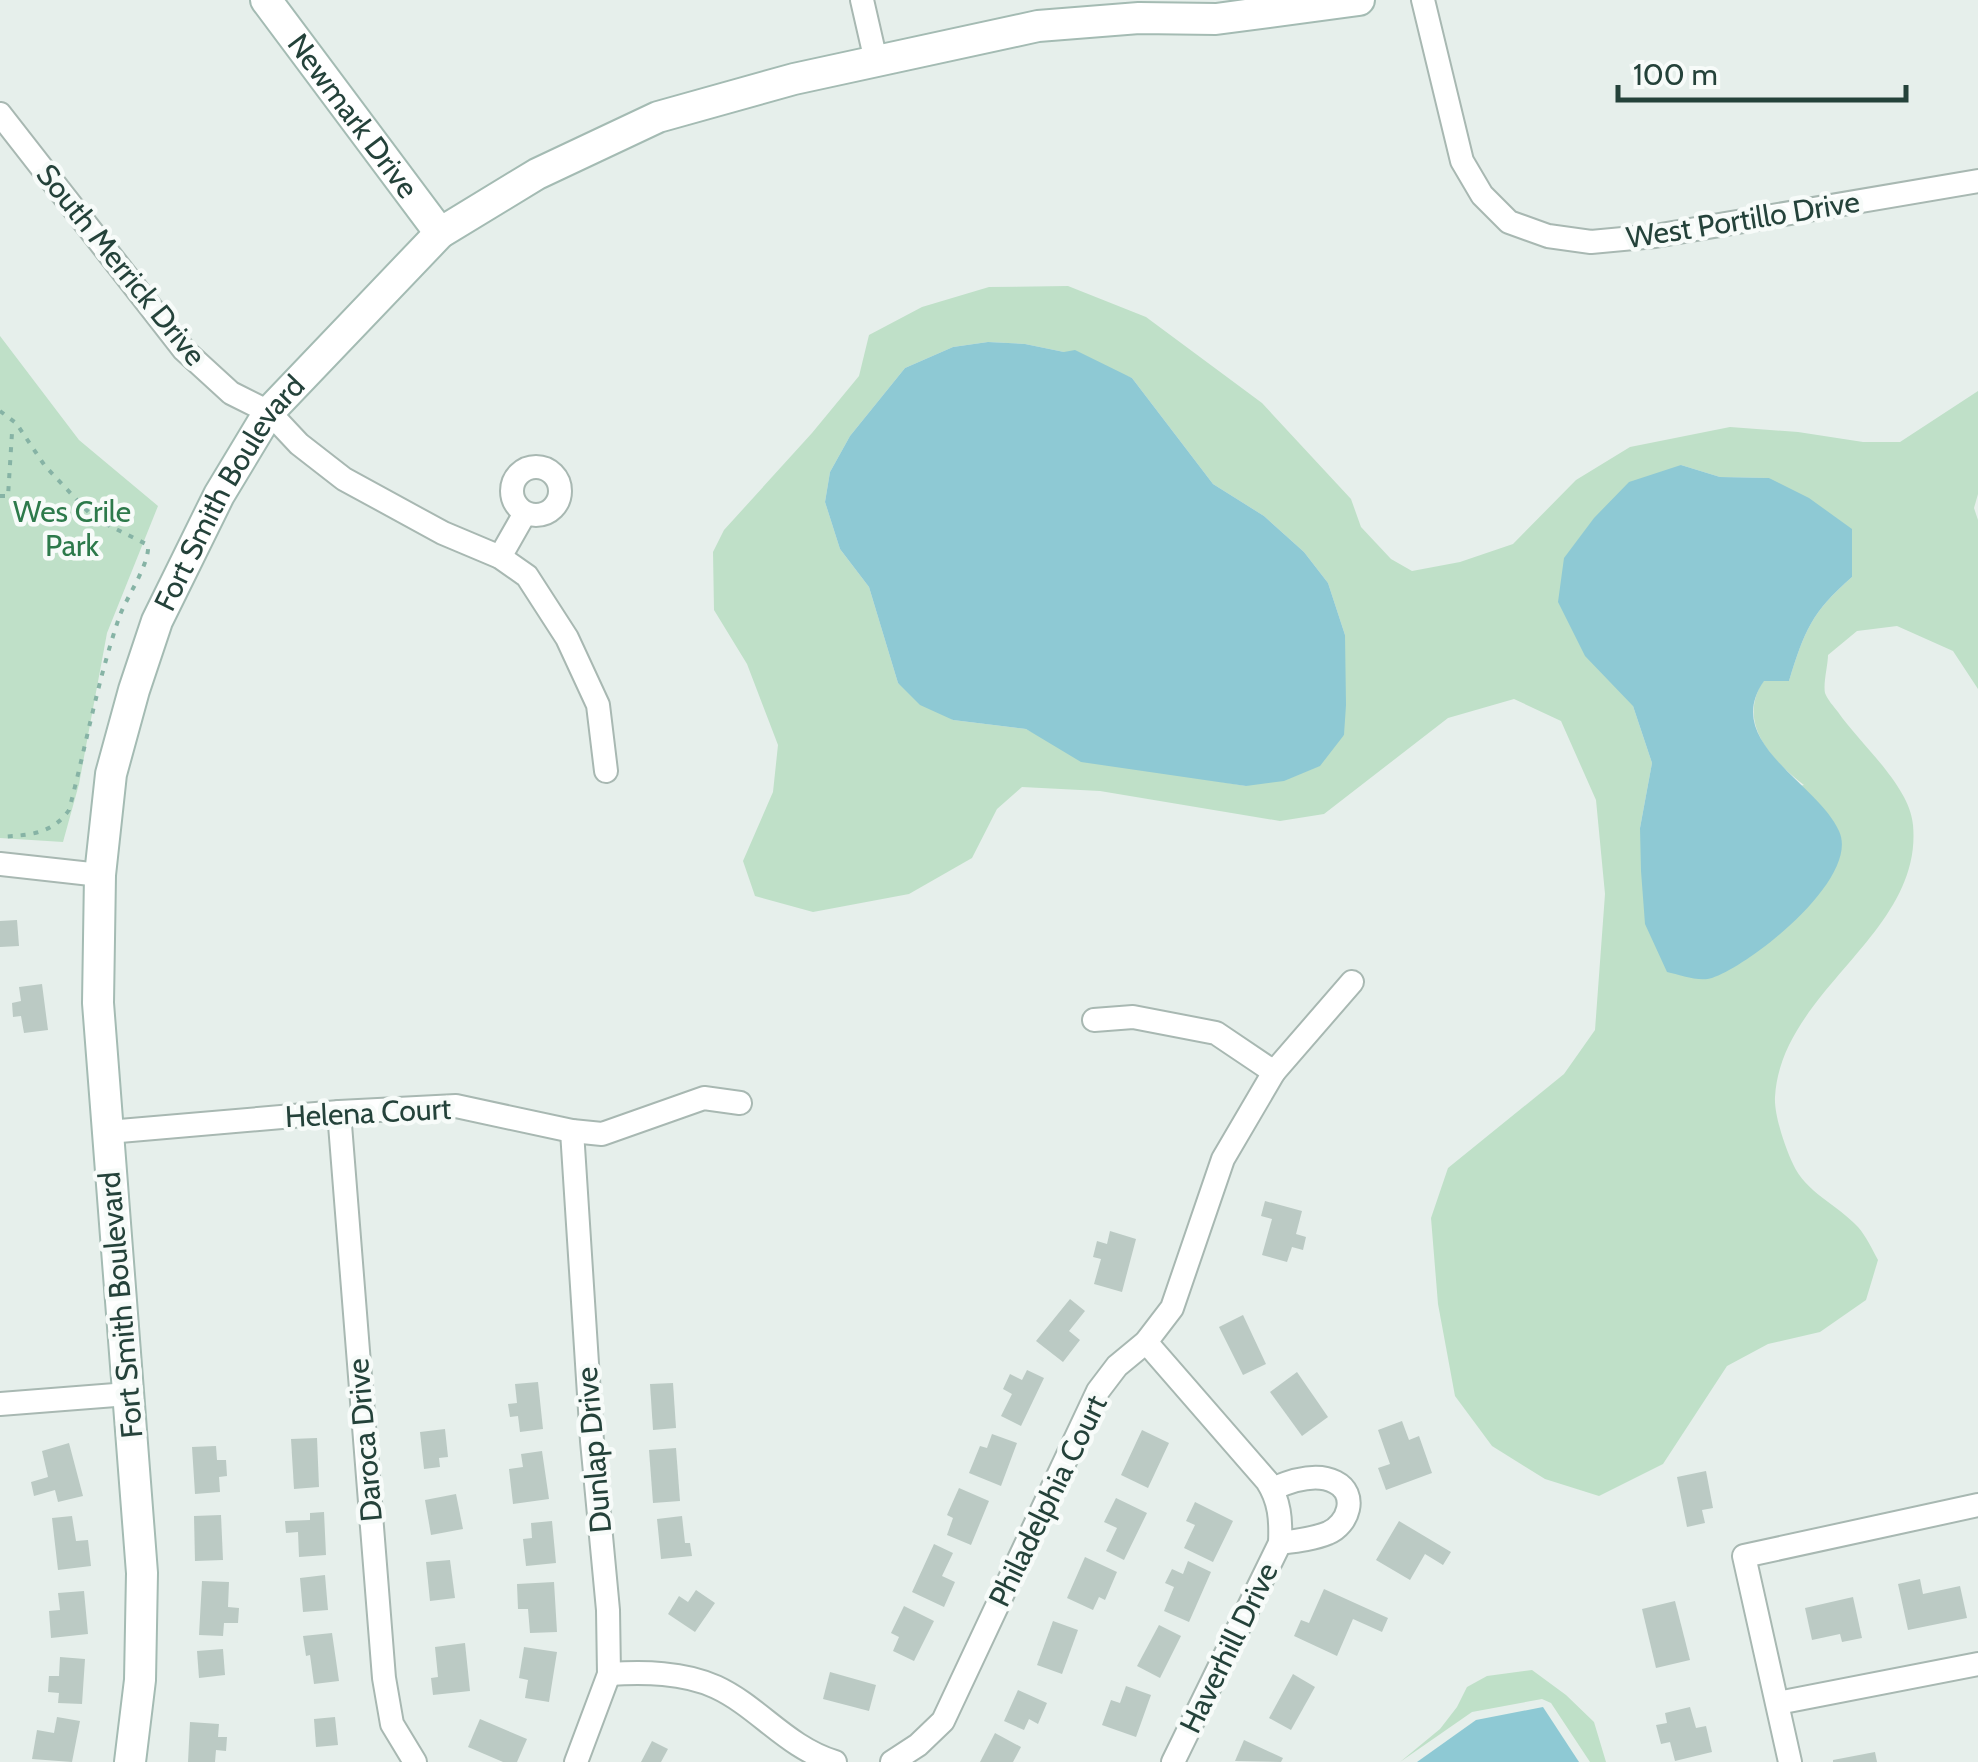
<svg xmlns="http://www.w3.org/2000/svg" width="1978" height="1762" font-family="Cabin,sans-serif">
	<rect width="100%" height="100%" fill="#e6efeb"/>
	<g fill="#bfe0c8" fill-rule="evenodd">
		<path d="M1068,286L1146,317L1262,403L1351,499L1361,527L1391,559L1412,571L1460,562L1513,544L1576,480L1630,447L1730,427L1798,432L1863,442H1900L1978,391V494L1974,508L1978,520V689L1953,651L1897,626L1857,631L1828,655C1828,665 1823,683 1825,693C1827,699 1834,707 1838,712C1860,744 1910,786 1913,825C1923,934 1781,990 1775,1097C1774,1115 1785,1147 1793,1164C1805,1192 1838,1205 1858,1227C1866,1236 1872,1249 1878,1260L1866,1300L1820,1332L1768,1344L1727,1366L1663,1464L1599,1496L1545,1479L1492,1446L1455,1396L1438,1304L1431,1218L1448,1168L1564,1074L1595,1030L1605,894L1596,800L1561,721L1514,699L1448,718L1324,814L1280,821L1100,791L1022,787L997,809L972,858L909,894L813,912L755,896L743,861L773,792L778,745L747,664L714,610L713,552L724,530L812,433L859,376L869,335L922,307L989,287ZM988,342L1025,344L1064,352L1132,378L1213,484L1264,516L1304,552L1328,583L1345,635L1344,735L1246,786L1132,767L1052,742L1026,729L953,720L898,683L869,587L840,549L825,502L830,472L850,436L905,368L953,347ZM1681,465L1720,477L1769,478L1852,577C1811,613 1805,630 1789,681L1764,680C1736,722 1770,759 1804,785L1640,828L1652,763L1633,706Z"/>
		<polygon points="0,336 79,440 158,506 107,633 79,784 63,842 0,838"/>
		<polygon points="1532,1670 1566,1695 1594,1722 1606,1762 1590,1762 1551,1703 1542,1699 1472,1712 1400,1762 1440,1729 1457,1707 1467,1687 1487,1676"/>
	</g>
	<g fill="#8ec9d4">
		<polygon points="988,342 1025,344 1064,352 1075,350 1132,378 1213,484 1264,516 1304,552 1328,583 1345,635 1346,705 1344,735 1320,766 1284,781 1246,786 1081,762 1026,729 953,720 920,705 898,683 869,587 840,549 825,502 830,472 850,436 905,368 953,347"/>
		<path d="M1681,465L1720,477L1769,478L1809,498L1852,529V577C1811,613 1805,630 1789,681H1764C1721,742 1817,782 1839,831C1861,878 1751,965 1712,978C1699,982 1680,975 1667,972L1645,924L1641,871L1640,828L1652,763L1633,706L1585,656L1558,602L1564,558L1594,518L1629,482Z"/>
		<polygon points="1543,1707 1579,1762 1417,1762 1476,1720"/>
	</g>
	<g fill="#bbcac4">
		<polygon points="17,920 19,946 0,947 0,921"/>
		<polygon points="42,984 48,1030 24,1033 21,1016 13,1017 12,1003 21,1001 19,987"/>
		<polygon points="1265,1201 1302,1211 1296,1234 1306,1237 1303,1250 1292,1247 1287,1262 1262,1255 1272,1219 1261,1216"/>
		<polygon points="1110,1231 1136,1239 1122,1292 1094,1284 1101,1259 1093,1257 1097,1241 1107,1244"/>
		<polygon points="1070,1299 1085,1311 1069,1331 1080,1340 1063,1362 1036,1341"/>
		<polygon points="1243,1315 1266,1364 1243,1375 1219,1327"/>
		<polygon points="1027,1370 1044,1378 1021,1426 1001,1416 1012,1394 1003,1389 1010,1374 1022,1380"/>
		<polygon points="1297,1372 1328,1417 1302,1436 1270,1392"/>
		<polygon points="538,1382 543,1429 520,1432 518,1416 510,1417 508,1404 517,1403 515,1384"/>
		<polygon points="673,1383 676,1428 653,1430 650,1384"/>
		<polygon points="1402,1421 1409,1440 1419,1436 1432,1473 1386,1490 1378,1468 1390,1464 1378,1430"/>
		<polygon points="445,1429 448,1457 439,1458 440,1467 424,1469 420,1432"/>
		<polygon points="1142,1430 1169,1443 1148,1488 1121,1475"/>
		<polygon points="992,1434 1017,1443 1001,1486 969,1473 980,1446 987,1448"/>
		<polygon points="317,1438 319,1487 294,1489 291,1439"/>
		<polygon points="69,1443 83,1496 58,1502 55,1490 34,1496 31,1482 48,1477 42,1451"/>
		<polygon points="216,1446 217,1460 226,1460 227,1476 219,1477 220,1492 195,1494 192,1447"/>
		<polygon points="676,1448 680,1501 653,1503 649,1450"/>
		<polygon points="542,1451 549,1499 513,1504 509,1469 523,1467 521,1454"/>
		<polygon points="1706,1471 1713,1508 1702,1510 1705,1523 1687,1527 1677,1477"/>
		<polygon points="959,1488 989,1501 971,1545 947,1535 953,1518 947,1515"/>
		<polygon points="456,1494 463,1529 431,1535 425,1500"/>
		<polygon points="1116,1498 1147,1513 1124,1560 1106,1551 1117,1528 1104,1522"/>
		<polygon points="1195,1502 1233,1521 1213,1562 1184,1548 1195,1525 1186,1521"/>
		<polygon points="324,1512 326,1555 299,1557 298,1532 286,1533 285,1521 310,1520 310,1513"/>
		<polygon points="221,1515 223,1560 195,1561 194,1516"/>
		<polygon points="72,1516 76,1541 88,1540 91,1566 58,1570 52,1518"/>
		<polygon points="682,1516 685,1543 690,1543 692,1556 661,1559 657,1519"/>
		<polygon points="552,1521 556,1563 526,1566 523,1539 532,1538 531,1523"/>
		<polygon points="1399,1521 1451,1552 1443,1565 1425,1554 1410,1580 1376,1560"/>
		<polygon points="934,1544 953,1553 942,1576 955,1582 944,1607 912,1592"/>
		<polygon points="1085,1557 1117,1572 1105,1600 1099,1597 1093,1610 1067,1598"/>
		<polygon points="450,1560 455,1598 430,1601 426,1562"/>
		<polygon points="1188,1561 1211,1572 1189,1622 1164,1611 1174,1587 1165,1583 1172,1569 1183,1574"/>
		<polygon points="325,1575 328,1610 303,1612 300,1578"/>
		<polygon points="1920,1579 1923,1594 1960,1586 1967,1618 1908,1630 1898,1584"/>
		<polygon points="202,1581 229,1582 228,1607 239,1608 238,1623 224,1623 223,1636 199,1635"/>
		<polygon points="554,1582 557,1632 530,1633 528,1609 518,1609 517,1584"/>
		<polygon points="1324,1589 1388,1618 1382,1632 1353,1619 1337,1656 1294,1636 1301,1620 1309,1623"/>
		<polygon points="696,1590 715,1603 695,1632 668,1614 679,1596 688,1602"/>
		<polygon points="84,1591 88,1634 51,1638 49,1611 60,1610 58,1593"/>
		<polygon points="1853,1597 1862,1638 1842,1642 1840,1634 1812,1640 1805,1608"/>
		<polygon points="1675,1601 1690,1660 1656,1668 1642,1609"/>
		<polygon points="904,1606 934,1621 914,1661 893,1651 899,1637 891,1633"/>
		<polygon points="1053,1621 1078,1630 1062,1674 1037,1665"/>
		<polygon points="1159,1625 1181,1636 1160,1678 1137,1666"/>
		<polygon points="332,1633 339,1681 314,1684 310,1655 306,1656 303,1636"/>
		<polygon points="465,1643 470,1691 433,1695 431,1678 438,1677 435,1647"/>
		<polygon points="524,1647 557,1652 549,1702 525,1698 528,1680 519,1678"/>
		<polygon points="223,1649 225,1675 199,1678 197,1651"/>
		<polygon points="60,1657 85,1659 82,1704 58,1703 59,1693 48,1692 49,1676 59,1676"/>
		<polygon points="830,1672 876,1685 869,1711 823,1699"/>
		<polygon points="1293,1674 1315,1687 1291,1730 1269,1718"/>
		<polygon points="1126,1686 1151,1695 1136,1737 1102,1725 1111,1700 1120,1703"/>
		<polygon points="1018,1690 1047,1703 1038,1724 1029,1719 1024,1730 1004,1721"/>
		<polygon points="1690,1707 1696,1728 1706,1726 1712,1752 1675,1761 1670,1742 1661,1744 1656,1725 1667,1723 1665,1713"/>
		<polygon points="57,1717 80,1721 72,1762 32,1759 37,1730 54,1733"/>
		<polygon points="335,1717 338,1745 316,1747 314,1719"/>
		<polygon points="480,1719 527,1739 517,1762 503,1762 468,1747"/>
		<polygon points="190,1722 219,1724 218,1737 227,1737 226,1751 216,1750 215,1762 188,1762"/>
		<polygon points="995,1733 1021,1747 1013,1762 980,1762"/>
		<polygon points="1244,1740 1283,1758 1281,1762 1235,1761"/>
		<polygon points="652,1741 668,1749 661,1762 641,1762"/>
		<polygon points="1875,1752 1877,1762 1833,1762 1833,1760"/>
	</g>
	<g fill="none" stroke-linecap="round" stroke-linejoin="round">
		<defs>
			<g id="street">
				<polyline points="862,0 876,61"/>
				<polyline points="1423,0 1462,161 1482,195 1509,222 1548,236 1591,242 1655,236 1978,181"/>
				<polyline points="0,114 184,350 231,393 269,412 299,444 344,479 443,533 500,557 527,576 567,638 598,705 606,771"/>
				<circle cx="536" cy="491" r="24"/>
				<polyline points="500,557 525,513"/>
				<polyline points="0,864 100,875"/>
				<polyline points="1094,1020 1133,1017 1216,1033 1274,1072"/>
				<polyline points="339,1112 384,1678 392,1724 415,1762"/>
				<polyline points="572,1131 592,1441 608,1610 609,1674 576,1762"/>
				<polyline points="108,1132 339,1112 456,1106 572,1131 602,1134 704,1098 740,1103"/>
				<path d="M1146,1342L1267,1481C1280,1501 1281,1520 1280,1543L1173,1762"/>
				<polyline points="0,1404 128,1394"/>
				<path d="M1272,1489C1290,1481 1316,1472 1335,1482C1359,1494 1348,1525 1328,1533C1314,1539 1296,1541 1280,1543"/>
				<path d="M609,1674C644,1672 683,1672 716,1687C759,1707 786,1747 835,1762"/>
				<polyline points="1778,1703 1978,1664"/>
				<polyline points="892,1762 918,1745 943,1721 1098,1391 1117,1366 1146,1342 1172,1308 1223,1159 1274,1072 1352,982"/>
				<polyline points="1790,1762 1744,1556 1978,1505"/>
			</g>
			<g id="secondary">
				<path id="s1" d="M266,0L440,233"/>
				<path id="s2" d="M130,1762L140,1680L142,1573L98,1003L100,875L111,774L134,690L157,621L219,495L269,412L440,233L537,174L658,117L794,79L1038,26L1139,18L1216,19L1359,0"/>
			</g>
		</defs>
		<use href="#street" stroke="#a8b8b2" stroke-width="26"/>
		<use href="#secondary" stroke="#a4bbb3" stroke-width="34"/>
		<g stroke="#86b3a5" stroke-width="4" stroke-dasharray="5 8" stroke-linecap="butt">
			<path d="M0,411L16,423L45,466L94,518L148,545C150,563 128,595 120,615C98,678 86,746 69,810C52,835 27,835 0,837"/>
			<polyline points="0,496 8,496 12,433"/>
		</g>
		<use href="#street" stroke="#fff" stroke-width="22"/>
		<use href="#secondary" stroke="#fff" stroke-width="30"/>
	</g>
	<g text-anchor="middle" stroke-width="9" stroke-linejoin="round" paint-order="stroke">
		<g font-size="30" fill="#24423a" stroke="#f7fbf9">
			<text dy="10" stroke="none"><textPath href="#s1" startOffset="145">Newmark Drive</textPath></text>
			<text transform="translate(1743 220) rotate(-9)" y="10">West Portillo Drive</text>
			<text transform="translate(121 265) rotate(51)" y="10">South Merrick Drive</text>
			<text dy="10" stroke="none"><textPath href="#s2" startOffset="1298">Fort Smith Boulevard</textPath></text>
			<text transform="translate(368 1113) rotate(-3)" y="10">Helena Court</text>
			<text transform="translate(121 1305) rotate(-95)" y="10">Fort Smith Boulevard</text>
			<text transform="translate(365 1440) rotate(-95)" y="10">Daroca Drive</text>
			<text transform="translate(594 1450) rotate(-95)" y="10">Dunlap Drive</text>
			<text transform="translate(1048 1501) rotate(-64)" y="10">Philadelphia Court</text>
			<text transform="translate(1229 1648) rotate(-64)" y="10">Haverhill Drive</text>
		</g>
		<g font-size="30" fill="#2d7a4b" stroke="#f7fbf9">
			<text x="72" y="522">Wes Crile<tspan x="72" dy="34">Park</tspan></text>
		</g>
	</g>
	<path d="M1618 85v15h288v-15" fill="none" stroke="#24423a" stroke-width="5"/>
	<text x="1633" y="85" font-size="30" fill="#24423a" stroke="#f7fbf9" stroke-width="8" paint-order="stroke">100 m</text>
</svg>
